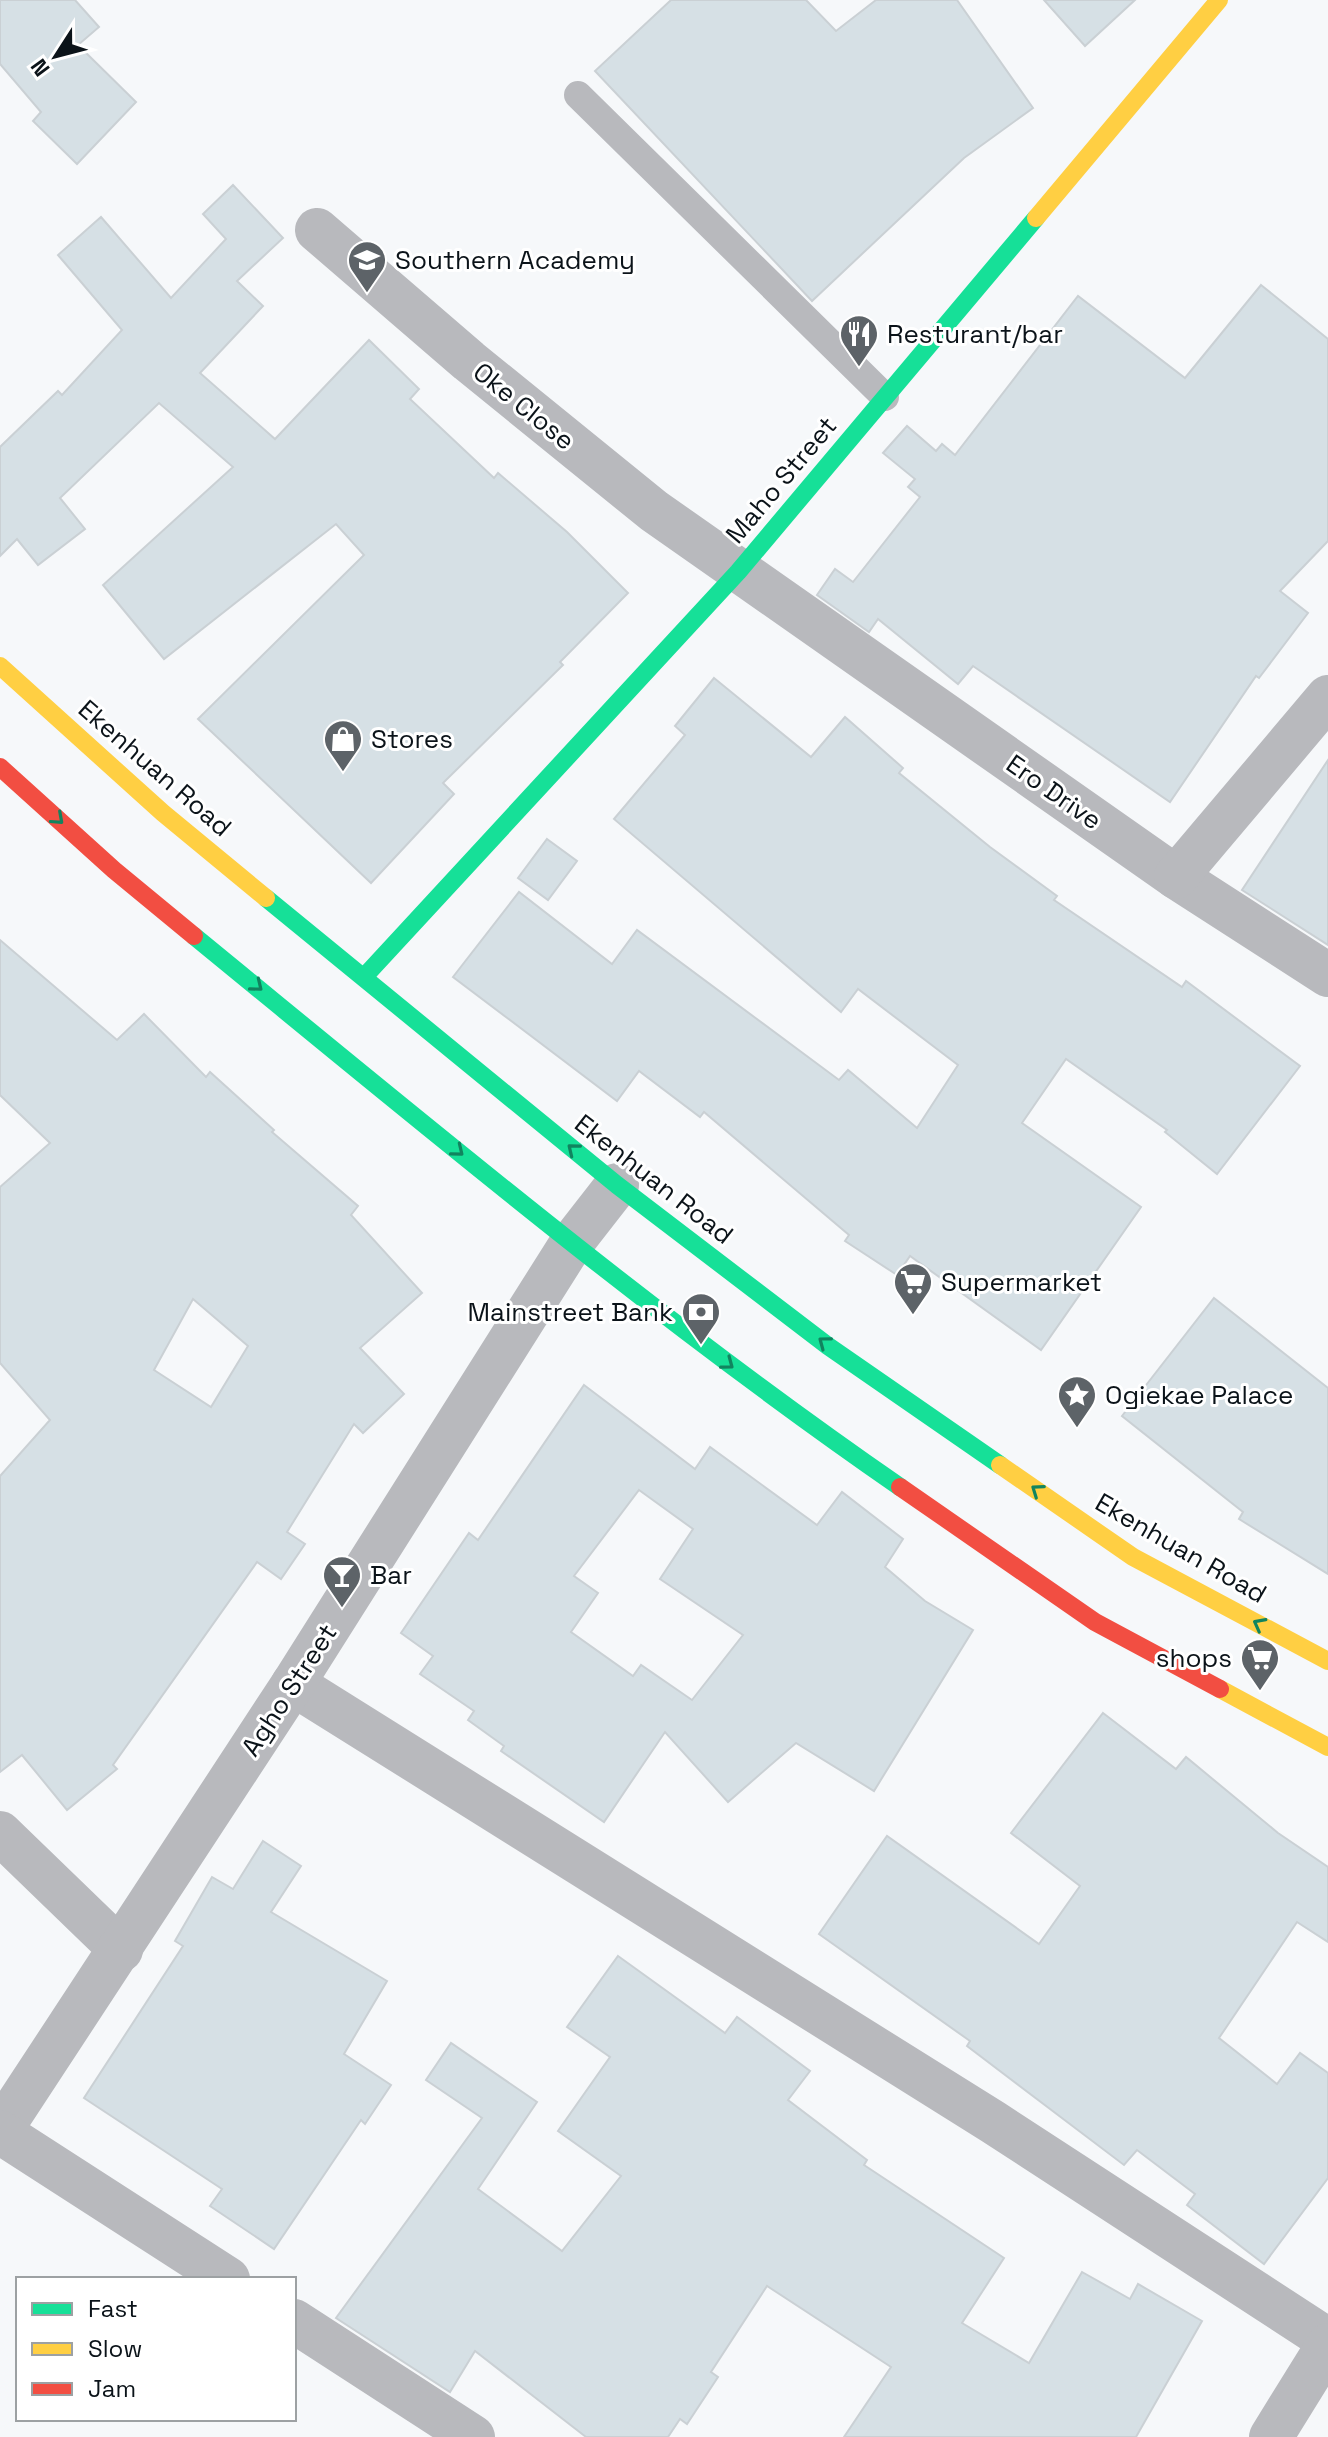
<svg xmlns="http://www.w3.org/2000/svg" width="1328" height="2437" font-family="'Space Grotesk',sans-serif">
	<rect width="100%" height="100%" fill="#f6f8fa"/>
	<g fill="#d6e0e5" stroke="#cad0d4" stroke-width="2" fill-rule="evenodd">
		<polygon points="0,0 75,0 99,27 78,45 136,102 77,164 33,121 41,112 0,64"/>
		<polygon points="671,0 806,0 836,31 876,0 957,0 1033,108 964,158 812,301 595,71"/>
		<polygon points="1044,0 1135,0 1085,46"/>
		<polygon points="233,185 283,238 237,281 263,306 200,373 275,439 369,340 419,389 410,399 494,478 498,473 567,532 628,593 560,662 563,665 443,783 454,794 371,883 198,719 364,555 336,524 164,659 103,585 233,467 159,403 60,498 85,529 38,565 17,539 0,556 0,447 58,391 62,395 122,330 58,255 101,217 171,298 226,239 203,214"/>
		<polygon points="1261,285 1328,339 1328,541 1280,591 1308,613 1259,678 1256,676 1170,802 973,666 958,684 878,619 869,632 817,595 835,569 853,582 920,497 908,487 915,479 883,453 907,426 936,451 942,444 955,455 1078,296 1185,378"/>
		<polygon points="714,678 811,757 845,717 903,768 899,773 990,847 1057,896 1054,900 1182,987 1186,981 1300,1066 1217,1174 1165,1132 1167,1130 1066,1059 1022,1123 1141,1207 1041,1350 910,1256 897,1275 845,1241 849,1235 704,1112 700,1117 639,1071 617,1101 453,977 519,892 612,964 637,930 839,1080 848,1070 917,1128 958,1065 858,989 841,1012 614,819 685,735 675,726"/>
		<polygon points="1328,760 1328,945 1242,890"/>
		<polygon points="547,839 577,861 548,900 518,878"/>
		<path d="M0,940L117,1040L144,1014L206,1077L210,1072L274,1130L272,1132L358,1206L351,1215L422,1293L360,1348L404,1394L363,1433L354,1424L287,1532L305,1544L281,1579L257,1562L113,1765L117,1769L67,1810L22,1755L0,1772V1476L50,1420L0,1363V1187L50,1143L0,1095ZM193,1299L248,1346L211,1407L154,1370Z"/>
		<polygon points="1214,1298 1328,1388 1328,1574 1239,1519 1243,1512 1122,1416"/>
		<path d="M584,1385L695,1469L710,1447L817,1525L842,1492L903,1539L885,1567L925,1601L973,1630L874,1791L796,1743L728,1802L665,1732L604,1822L501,1751L504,1746L468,1720L474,1711L420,1674L433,1656L401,1633L469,1533L478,1540ZM639,1490L693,1529L660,1579L743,1635L692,1700L641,1665L633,1676L571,1632L598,1593L574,1576Z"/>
		<polygon points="1103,1713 1176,1769 1186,1757 1278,1833 1328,1867 1328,1942 1297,1922 1219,2038 1277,2084 1300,2053 1328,2073 1328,2178 1264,2264 1187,2205 1195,2194 1137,2150 1124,2165 967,2046 970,2041 819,1934 887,1836 1039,1944 1080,1886 1011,1833"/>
		<polygon points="263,1841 301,1866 271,1912 387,1981 344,2054 391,2085 365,2124 361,2120 274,2249 210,2206 222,2189 84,2098 183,1946 175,1941 212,1877 233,1889"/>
		<polygon points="618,1956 725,2033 737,2017 810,2071 788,2100 867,2160 864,2165 1004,2258 962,2323 1029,2363 1082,2272 1130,2299 1138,2284 1202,2321 1136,2437 844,2437 891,2367 767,2286 711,2372 718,2377 687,2424 680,2419 668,2437 586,2437 475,2351 450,2392 336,2318 482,2118 426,2080 451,2043 537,2102 478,2189 562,2251 621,2176 558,2131 610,2057 567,2027"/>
	</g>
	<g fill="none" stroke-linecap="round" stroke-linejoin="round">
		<polyline stroke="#b8b9bd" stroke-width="28" points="578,95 885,397"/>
		<g stroke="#b8b9bd" stroke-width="44">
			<polyline points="317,230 469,361 654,511 1176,877 1328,975"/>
			<polyline points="1176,877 1328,697"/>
			<polyline points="293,1684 993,2122 1328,2340"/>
			<polyline points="0,1833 121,1950"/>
			<polyline points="0,2131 293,1684 571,1244 617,1185"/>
			<polyline points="0,2132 228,2279"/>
			<polyline points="294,2321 473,2437"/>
			<polyline points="1271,2437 1328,2345"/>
		</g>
		<g stroke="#16e098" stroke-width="18">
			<polyline points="266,898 617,1185 828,1346 1000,1465"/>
			<path d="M194,936C425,1125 654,1317 900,1487"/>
			<polyline points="364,977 738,572 1036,218"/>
		</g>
		<g stroke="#ffcf43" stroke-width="18">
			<polyline points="1036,218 1219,0"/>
			<polyline points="0,666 163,813 266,898"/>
			<polyline points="1000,1465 1133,1557 1328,1661"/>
			<polyline points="1220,1689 1328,1747"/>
		</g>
		<g stroke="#f24e42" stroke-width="18">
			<polyline points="0,767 114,870 194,936"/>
			<polyline points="900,1487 1095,1622 1220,1689"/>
		</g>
	</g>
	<defs><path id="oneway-chevron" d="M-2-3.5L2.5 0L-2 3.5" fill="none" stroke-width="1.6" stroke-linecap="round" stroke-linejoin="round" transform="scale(2)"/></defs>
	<g stroke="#11845f">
		<use href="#oneway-chevron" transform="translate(58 819) rotate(42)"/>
		<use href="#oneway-chevron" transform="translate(257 986) rotate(39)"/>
		<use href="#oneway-chevron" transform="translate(573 1149) rotate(-141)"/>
		<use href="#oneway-chevron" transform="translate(458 1151) rotate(39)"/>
		<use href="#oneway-chevron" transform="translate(824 1342) rotate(-143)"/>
		<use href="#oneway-chevron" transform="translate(728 1364) rotate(37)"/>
		<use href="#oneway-chevron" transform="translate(1037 1490) rotate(-145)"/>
		<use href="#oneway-chevron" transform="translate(1259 1624) rotate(-152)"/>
	</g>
	<defs>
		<symbol id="school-pin" viewBox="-11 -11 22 30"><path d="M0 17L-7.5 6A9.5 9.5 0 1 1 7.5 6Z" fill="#5d6368" stroke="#fff"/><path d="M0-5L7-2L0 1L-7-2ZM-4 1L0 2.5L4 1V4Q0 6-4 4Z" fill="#fff"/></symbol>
		<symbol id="restaurant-pin" viewBox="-11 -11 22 30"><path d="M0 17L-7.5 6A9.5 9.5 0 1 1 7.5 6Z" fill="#5d6368" stroke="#fff"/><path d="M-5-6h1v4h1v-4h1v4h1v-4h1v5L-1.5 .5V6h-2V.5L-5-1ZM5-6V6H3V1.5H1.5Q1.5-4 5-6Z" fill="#fff"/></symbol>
		<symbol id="shop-pin" viewBox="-11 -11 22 30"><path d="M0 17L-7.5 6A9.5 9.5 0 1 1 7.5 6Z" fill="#5d6368" stroke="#fff"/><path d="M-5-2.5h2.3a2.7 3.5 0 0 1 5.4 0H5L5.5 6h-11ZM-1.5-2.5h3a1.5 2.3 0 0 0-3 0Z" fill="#fff"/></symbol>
		<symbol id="supermarket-pin" viewBox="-11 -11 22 30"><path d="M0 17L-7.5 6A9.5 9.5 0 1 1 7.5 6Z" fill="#5d6368" stroke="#fff"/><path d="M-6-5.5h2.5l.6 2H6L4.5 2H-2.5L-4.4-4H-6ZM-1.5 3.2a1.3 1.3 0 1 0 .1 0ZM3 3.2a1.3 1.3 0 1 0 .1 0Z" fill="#fff"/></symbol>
		<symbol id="bank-pin" viewBox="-11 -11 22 30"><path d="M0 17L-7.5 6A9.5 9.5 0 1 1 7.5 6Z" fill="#5d6368" stroke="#fff"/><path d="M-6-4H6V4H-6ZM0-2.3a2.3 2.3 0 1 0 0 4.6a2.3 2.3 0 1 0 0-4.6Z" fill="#fff"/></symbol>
		<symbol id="sight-pin" viewBox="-11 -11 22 30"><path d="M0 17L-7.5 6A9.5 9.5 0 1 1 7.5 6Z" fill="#5d6368" stroke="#fff"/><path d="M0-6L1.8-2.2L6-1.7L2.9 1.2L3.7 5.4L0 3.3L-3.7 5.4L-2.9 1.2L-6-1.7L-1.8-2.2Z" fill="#fff"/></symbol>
		<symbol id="bar-pin" viewBox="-11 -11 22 30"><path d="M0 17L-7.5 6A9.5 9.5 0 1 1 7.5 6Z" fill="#5d6368" stroke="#fff"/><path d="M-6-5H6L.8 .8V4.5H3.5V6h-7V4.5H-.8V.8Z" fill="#fff"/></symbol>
	</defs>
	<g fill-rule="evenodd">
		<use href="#school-pin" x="345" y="238" width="44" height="60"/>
		<use href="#restaurant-pin" x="837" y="312" width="44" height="60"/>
		<use href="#shop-pin" x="321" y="717" width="44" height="60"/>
		<use href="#supermarket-pin" x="891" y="1260" width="44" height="60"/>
		<use href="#bank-pin" x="679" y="1290" width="44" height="60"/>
		<use href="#sight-pin" x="1055" y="1373" width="44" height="60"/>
		<use href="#bar-pin" x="320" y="1553" width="44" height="60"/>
		<use href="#supermarket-pin" x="1238" y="1636" width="44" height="60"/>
	</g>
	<g text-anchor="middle" stroke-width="6" stroke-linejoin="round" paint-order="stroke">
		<g font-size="26" fill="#0b1319" stroke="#fff" text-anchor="start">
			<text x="395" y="269">Southern Academy</text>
			<text x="887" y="343">Resturant/bar</text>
			<text x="371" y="748">Stores</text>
			<text x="941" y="1291">Supermarket</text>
			<text x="673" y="1321" text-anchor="end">Mainstreet Bank</text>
			<text x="1105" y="1404">Ogiekae Palace</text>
			<text x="370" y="1584">Bar</text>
			<text x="1232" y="1667" text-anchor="end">shops</text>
		</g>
		<g font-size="26" fill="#0b1319" stroke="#fff">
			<text transform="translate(524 406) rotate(39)" y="9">Oke Close</text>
			<text transform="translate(781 480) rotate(-50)" y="9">Maho Street</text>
			<text transform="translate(155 768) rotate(41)" y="9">Ekenhuan Road</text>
			<text transform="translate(1054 792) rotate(35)" y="9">Ero Drive</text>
			<text transform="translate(654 1179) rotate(38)" y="9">Ekenhuan Road</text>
			<text transform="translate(1181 1548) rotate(30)" y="9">Ekenhuan Road</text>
			<text transform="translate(289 1690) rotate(-57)" y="9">Agho Street</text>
		</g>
	</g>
	<rect x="16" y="2277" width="280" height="144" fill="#ffffff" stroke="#9da1a3" stroke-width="2"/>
	<rect x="32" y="2303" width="40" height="12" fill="#16e098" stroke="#9da1a3" stroke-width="2"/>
	<text x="88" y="2317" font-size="24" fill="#0b1319">Fast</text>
	<rect x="32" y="2343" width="40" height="12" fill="#ffcf43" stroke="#9da1a3" stroke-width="2"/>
	<text x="88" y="2357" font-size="24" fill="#0b1319">Slow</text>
	<rect x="32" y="2383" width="40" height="12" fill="#f24e42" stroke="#9da1a3" stroke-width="2"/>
	<text x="88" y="2397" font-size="24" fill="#0b1319">Jam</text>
	<g transform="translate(56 56) rotate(234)" stroke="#ffffff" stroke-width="6" paint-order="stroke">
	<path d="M0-6L14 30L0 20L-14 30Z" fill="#0b1319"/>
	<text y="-12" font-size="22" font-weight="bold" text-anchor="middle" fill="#0b1319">N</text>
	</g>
</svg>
